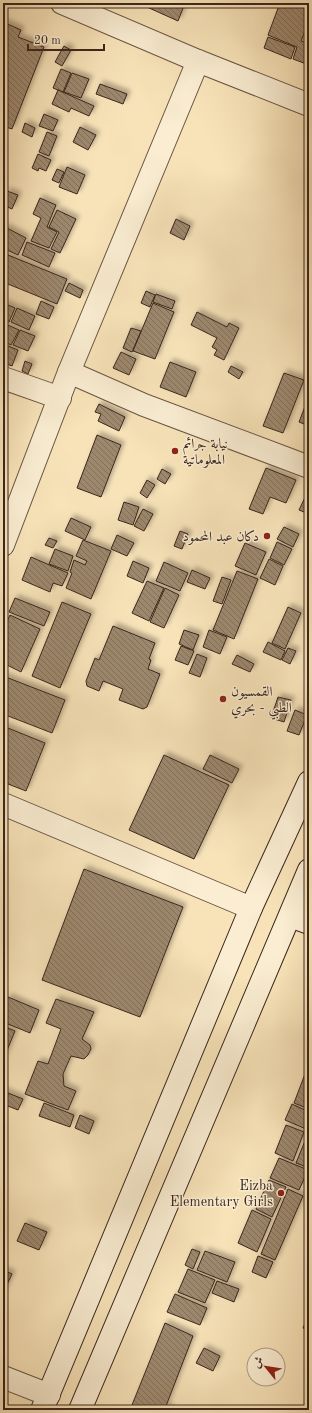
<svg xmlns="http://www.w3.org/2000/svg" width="312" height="1413" font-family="'Old Standard TT',Amiri,serif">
	<defs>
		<pattern id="building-back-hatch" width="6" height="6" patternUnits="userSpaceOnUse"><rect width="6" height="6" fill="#9d886e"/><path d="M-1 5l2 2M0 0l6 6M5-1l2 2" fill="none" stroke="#816f5a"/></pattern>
		<filter id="shadow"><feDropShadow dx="3.5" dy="-3.5" stdDeviation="2" flood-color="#0004"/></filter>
	</defs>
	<rect width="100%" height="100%" fill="#f8e3b9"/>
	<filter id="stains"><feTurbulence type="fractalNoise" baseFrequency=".005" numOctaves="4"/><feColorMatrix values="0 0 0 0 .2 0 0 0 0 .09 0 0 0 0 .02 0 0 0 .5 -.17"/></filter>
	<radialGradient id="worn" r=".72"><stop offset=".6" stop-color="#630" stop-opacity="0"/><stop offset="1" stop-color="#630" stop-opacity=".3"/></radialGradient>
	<g fill="url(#building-back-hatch)" stroke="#3b261c" filter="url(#shadow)">
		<polygon points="138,3 185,3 178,21"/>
		<polygon points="280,3 309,3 309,22 301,41 309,44 309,65 293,59 297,47 268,35"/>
		<polygon points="3,22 21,30 18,37 44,47 12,129 3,126"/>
		<polygon points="268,37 295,47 291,59 264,48"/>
		<polygon points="64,46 71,50 62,66 55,62"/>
		<polygon points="61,69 71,73 63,92 53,88"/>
		<polygon points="72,73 89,79 81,98 64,92"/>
		<polygon points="100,84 127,94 123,104 96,94"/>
		<polygon points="58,90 94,106 89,116 71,108 69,112 52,104"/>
		<polygon points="44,114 58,120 53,131 39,126"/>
		<polygon points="25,123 35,128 32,137 22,132"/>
		<polygon points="80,127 96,135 88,150 73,142"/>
		<polygon points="47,132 57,136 49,156 39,152"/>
		<polygon points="38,154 51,160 46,171 39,168 38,171 32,168"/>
		<polygon points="67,167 85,175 77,194 59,187"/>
		<polygon points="57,169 64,172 59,183 52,180"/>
		<polygon points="7,191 18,195 12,209 3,205 3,201"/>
		<polygon points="40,198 56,205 47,227 57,232 49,248 31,241 41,218 33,214"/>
		<polygon points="57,210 76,219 60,253 51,249 59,232 49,227"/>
		<polygon points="176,219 190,226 184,240 170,233"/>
		<polygon points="5,227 26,238 18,255 3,248 3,231"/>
		<polygon points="27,242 55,253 49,267 22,255"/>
		<polygon points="3,253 67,279 57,304 3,282"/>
		<polygon points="69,283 83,290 80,298 65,291"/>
		<polygon points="146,291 155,295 150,307 141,303"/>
		<polygon points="156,294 175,301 172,309 153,302"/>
		<polygon points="41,301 54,307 49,319 36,314"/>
		<polygon points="3,303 15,308 9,322 3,320"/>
		<polygon points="153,303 174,312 155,359 133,351"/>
		<polygon points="17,308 35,316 29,330 11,322"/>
		<polygon points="197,312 227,327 229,323 239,328 224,360 214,355 217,350 212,347 217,338 191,325"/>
		<polygon points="3,323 19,330 11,345 3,341"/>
		<polygon points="131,328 141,331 132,352 123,348"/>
		<polygon points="20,330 35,336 28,351 13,345"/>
		<polygon points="3,344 18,350 12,366 3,363"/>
		<polygon points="121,352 136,359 129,375 113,368"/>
		<polygon points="25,361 32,364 28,374 22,371"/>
		<polygon points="170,362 196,372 186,397 160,387"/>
		<polygon points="231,366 243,372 239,379 228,372"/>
		<polygon points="284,373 304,380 283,433 263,426"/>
		<polygon points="309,396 309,426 299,422"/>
		<polygon points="99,404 125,417 119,431 98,421 101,414 95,412"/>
		<polygon points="97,435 121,445 101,497 77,488"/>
		<polygon points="266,468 296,480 286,503 270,497 263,514 249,509"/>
		<polygon points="162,469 171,474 165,484 157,479"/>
		<polygon points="147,480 155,485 147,498 140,493"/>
		<polygon points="308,491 309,492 309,514 299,510"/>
		<polygon points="124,502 139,507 133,525 118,520"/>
		<polygon points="143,509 153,514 144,531 134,526"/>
		<polygon points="71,518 91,527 85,540 65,531"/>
		<polygon points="284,527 299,534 293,547 277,539"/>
		<polygon points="180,531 188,534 182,549 174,546"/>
		<polygon points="117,535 134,543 127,556 111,549"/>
		<polygon points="49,538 57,541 53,548 45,545"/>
		<polygon points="83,540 111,551 91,599 66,588 72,573 70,572 74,560 85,565 87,561 76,556"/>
		<polygon points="277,542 292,549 284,565 270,558"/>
		<polygon points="245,543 266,552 256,575 235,566"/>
		<polygon points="55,549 73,556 68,571 49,564"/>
		<polygon points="31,557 68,573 62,586 53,583 50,592 22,580"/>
		<polygon points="269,559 283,566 275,585 260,578"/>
		<polygon points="133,561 149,568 143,583 127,576"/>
		<polygon points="164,562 188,573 180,591 156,581"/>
		<polygon points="192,570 210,578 205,589 187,582"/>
		<polygon points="237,571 258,579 234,639 213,630"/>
		<polygon points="222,577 231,580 222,604 213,601"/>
		<polygon points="147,581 164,588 149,621 132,613"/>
		<polygon points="165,588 179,595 164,628 150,622"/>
		<polygon points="15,598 50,612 44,626 9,612"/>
		<polygon points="62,602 91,614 60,688 32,676"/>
		<polygon points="288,607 301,613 285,649 272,643"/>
		<polygon points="10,615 40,629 21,672 3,663 3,630"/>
		<polygon points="113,626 155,643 149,659 151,660 148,669 160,674 147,707 143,709 119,700 123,689 103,681 99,691 87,686 86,681 95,658 99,660"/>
		<polygon points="184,630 199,635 193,650 179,644"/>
		<polygon points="209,630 227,637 220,654 203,647"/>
		<polygon points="268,642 285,651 281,660 263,652"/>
		<polygon points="181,646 194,651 188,665 175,660"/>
		<polygon points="288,648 296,651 290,664 282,660"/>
		<polygon points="197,654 207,658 200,677 189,673"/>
		<polygon points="237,655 254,664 250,672 232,664"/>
		<polygon points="3,676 65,700 52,733 3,714"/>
		<polygon points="278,697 291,700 284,722 271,718"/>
		<polygon points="295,710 307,715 299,735 287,731"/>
		<polygon points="3,726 45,743 26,791 3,782"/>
		<polygon points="164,755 229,785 194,859 129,830"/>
		<polygon points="210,755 239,769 232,783 203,769"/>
		<polygon points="84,869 183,907 140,1017 42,980"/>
		<polygon points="8,997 39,1010 30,1033 3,1022 3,1009"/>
		<polygon points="56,999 94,1012 82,1039 90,1045 91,1049 88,1055 84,1059 71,1056 63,1074 64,1086 76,1091 68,1110 25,1094 38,1061 48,1064 61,1029 46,1023"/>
		<polygon points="3,1026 15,1031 3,1060"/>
		<polygon points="305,1074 309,1075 309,1109 294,1103"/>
		<polygon points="3,1091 23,1099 18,1110 3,1104"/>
		<polygon points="44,1103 74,1115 70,1127 39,1116"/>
		<polygon points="292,1104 309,1112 309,1122 306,1129 285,1120"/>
		<polygon points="80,1115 94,1121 89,1134 75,1128"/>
		<polygon points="286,1125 304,1132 293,1161 275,1153"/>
		<polygon points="309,1131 309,1168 296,1163"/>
		<polygon points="279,1158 308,1170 299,1190 270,1178"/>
		<polygon points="269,1180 286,1187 272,1217 256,1209"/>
		<polygon points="288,1189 303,1196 275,1260 261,1254"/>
		<polygon points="252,1210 271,1219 257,1252 238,1243"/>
		<polygon points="25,1223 47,1232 39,1250 17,1241"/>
		<polygon points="192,1249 200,1252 193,1269 185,1265"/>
		<polygon points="205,1251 235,1262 227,1282 197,1270"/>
		<polygon points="258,1256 273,1262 266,1278 252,1272"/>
		<polygon points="188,1269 215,1280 205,1303 178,1292"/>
		<polygon points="3,1270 12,1274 4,1291 3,1291"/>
		<polygon points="217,1281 239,1289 234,1302 212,1293"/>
		<polygon points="175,1294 207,1308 200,1325 167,1312"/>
		<polygon points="309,1314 309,1331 303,1328"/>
		<polygon points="165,1323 193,1336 166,1406 172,1410 130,1410"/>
		<polygon points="204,1348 220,1356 213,1371 196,1363"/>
	</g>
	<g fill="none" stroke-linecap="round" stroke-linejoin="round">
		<defs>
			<g id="street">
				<polyline points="62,3 198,61 309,105"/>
				<polyline points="69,372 144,405 309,467"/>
				<polyline points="3,378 60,398"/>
				<polyline points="3,545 69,372 198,61"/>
				<polyline points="3,804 251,908"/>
				<polyline points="3,1377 49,1395"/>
			</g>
			<g id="secondary">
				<polyline points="290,916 309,923"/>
				<polyline points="42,1410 251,908 309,782"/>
				<polyline points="80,1410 309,870"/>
			</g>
		</defs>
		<use href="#street" stroke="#6a5543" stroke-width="24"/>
		<use href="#secondary" stroke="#3b261c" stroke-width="24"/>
		<use href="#street" stroke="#faedd2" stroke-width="22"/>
		<use href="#secondary" stroke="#faedd2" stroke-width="22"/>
	</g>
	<g fill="#8f2418" stroke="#faedd2" stroke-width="1.5">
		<circle cx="175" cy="451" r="4"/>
		<circle cx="267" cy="536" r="4"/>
		<circle cx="223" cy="699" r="4"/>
		<circle cx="281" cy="1193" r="4"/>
	</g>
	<g text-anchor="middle" stroke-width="3" stroke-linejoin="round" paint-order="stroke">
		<g font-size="14" fill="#3b261c" stroke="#faedd2" text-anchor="start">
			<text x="183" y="448">نيابة جرائم<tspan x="183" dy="16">المعلوماتية</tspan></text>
			<text x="259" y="541" text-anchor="end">دكان عبد المحمود</text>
			<text x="231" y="696">القمسيون<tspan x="231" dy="16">الطبي - بحري</tspan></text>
			<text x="273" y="1190" text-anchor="end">Eizba<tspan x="273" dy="16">Elementary Girls</tspan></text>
		</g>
	</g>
	<rect width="312" height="1413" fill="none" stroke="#f8e3b9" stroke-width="16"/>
	<rect x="4" y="4" width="304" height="1405" fill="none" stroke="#3b261c" stroke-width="2"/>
	<rect x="8" y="8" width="296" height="1397" fill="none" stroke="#3b261c"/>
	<g transform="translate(266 1367) rotate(300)"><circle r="19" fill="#faedd2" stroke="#ae9d89"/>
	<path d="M0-3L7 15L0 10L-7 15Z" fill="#8f2418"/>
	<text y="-6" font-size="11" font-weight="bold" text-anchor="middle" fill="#3b261c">ش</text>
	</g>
	<path d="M28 44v6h76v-6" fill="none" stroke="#3b261c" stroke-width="2"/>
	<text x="34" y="44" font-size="12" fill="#3b261c" stroke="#faedd2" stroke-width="3" paint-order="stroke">20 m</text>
	<rect width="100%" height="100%" filter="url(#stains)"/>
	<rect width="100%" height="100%" fill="url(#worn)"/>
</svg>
